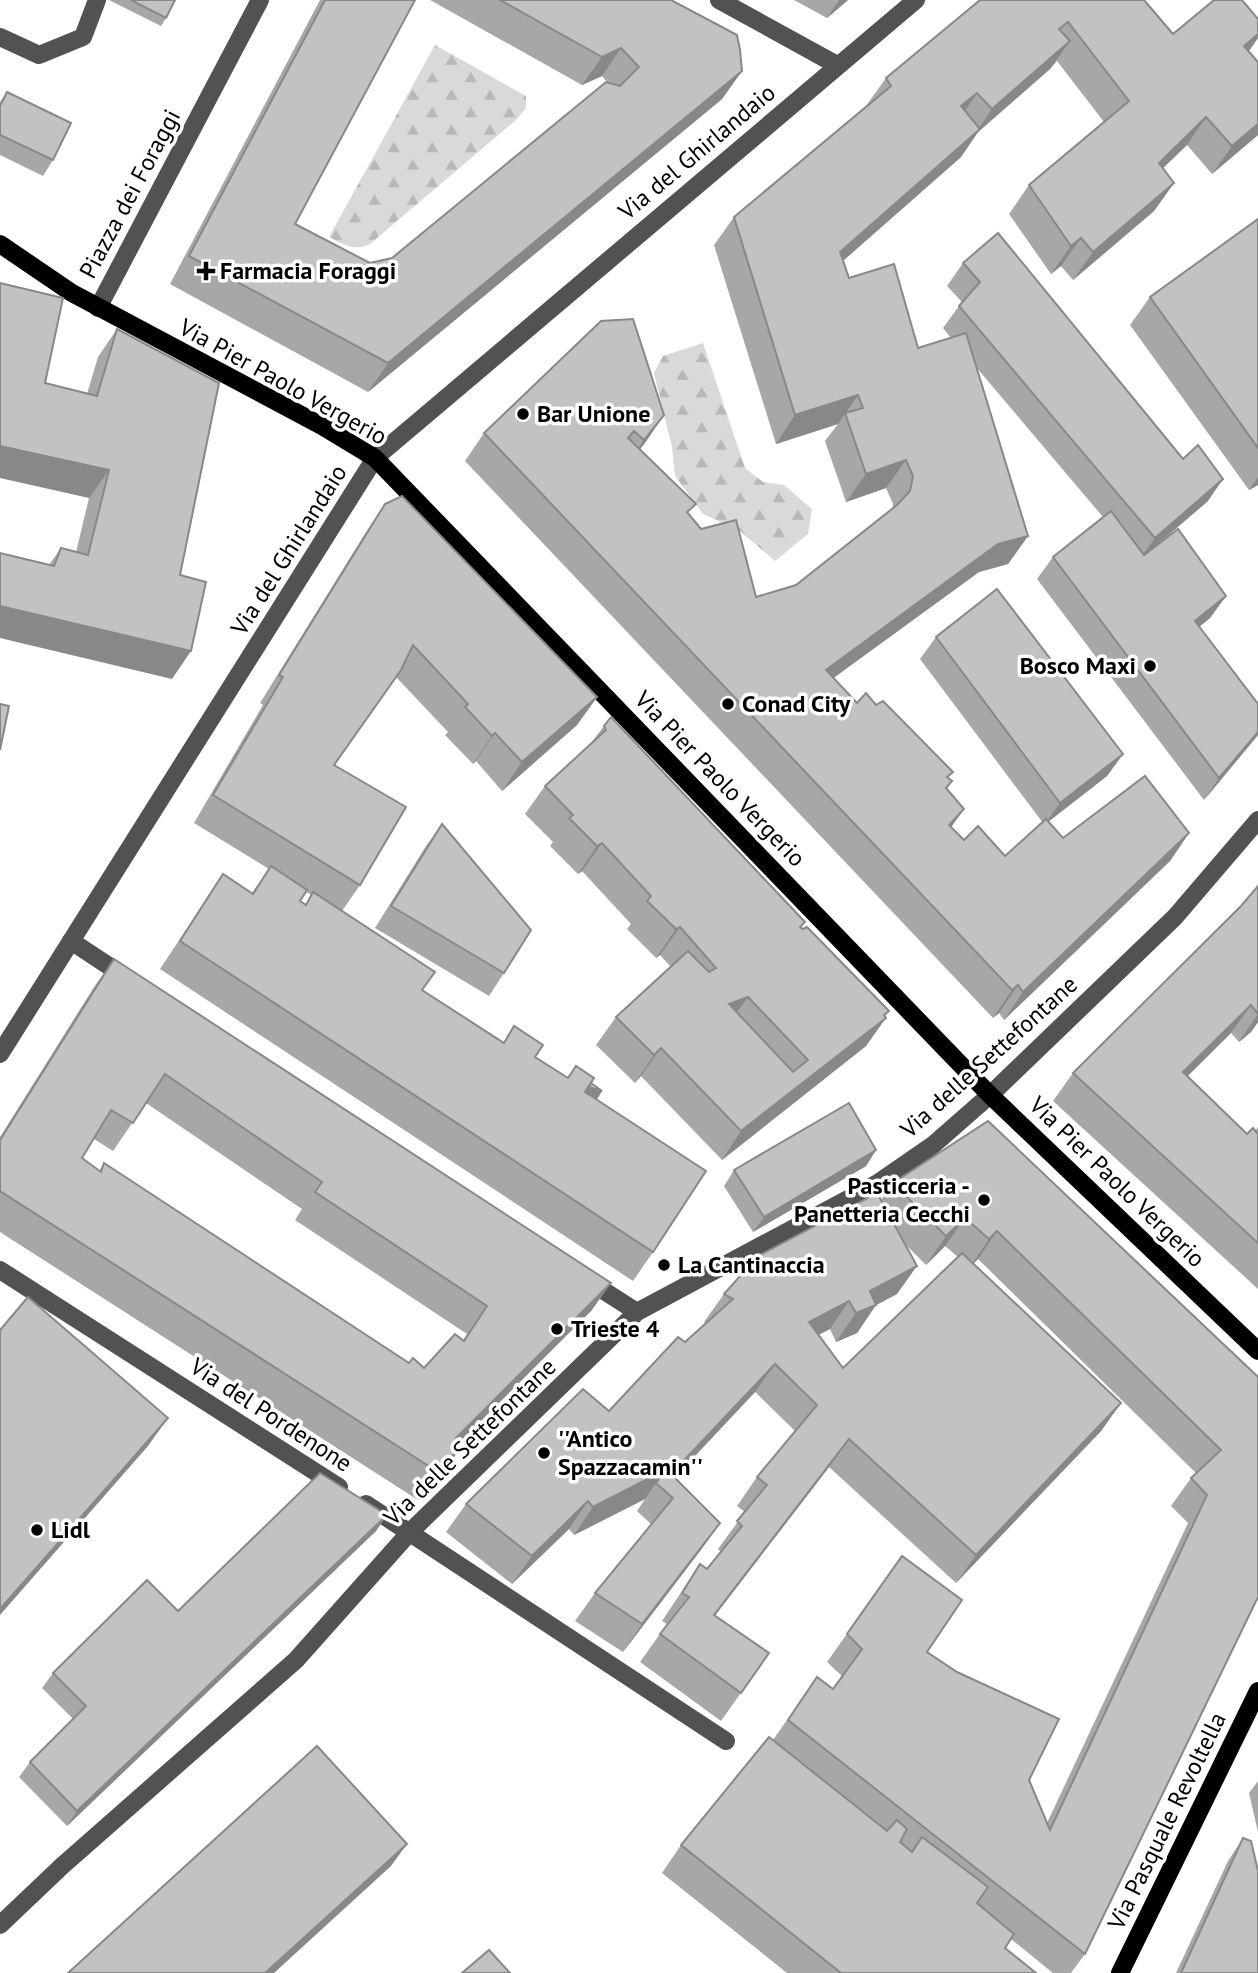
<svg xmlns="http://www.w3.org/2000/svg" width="1258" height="1973" font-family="'PT Sans',sans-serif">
	<defs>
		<pattern id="forest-firs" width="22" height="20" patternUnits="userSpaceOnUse" patternTransform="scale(1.75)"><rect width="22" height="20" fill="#d9d9d9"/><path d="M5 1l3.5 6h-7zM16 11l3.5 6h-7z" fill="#b8b8b8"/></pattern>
	</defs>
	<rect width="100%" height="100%" fill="#fff"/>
	<g fill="url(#forest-firs)">
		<path d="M435,45L526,96V108L516,120L370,244C354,252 343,244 329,237Z"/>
		<polygon points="703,343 745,468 763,482 784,485 812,509 808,534 775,561 740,531 703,514 675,476 672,447 654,373 663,356"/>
	</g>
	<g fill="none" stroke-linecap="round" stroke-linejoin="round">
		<g stroke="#525252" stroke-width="18">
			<polyline points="719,0 837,65"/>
			<polyline points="0,37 39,55 83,37 97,0"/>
			<polyline points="98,308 260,0"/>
			<polyline points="71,941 127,978"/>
			<polyline points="0,1054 375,458 916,0"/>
			<polyline points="0,1270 339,1487"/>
			<polyline points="587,1280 637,1312"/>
			<polyline points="366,1504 726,1741"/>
			<polyline points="0,1925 62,1866 296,1660 410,1532 637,1312 878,1183 933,1145 990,1095 1175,917 1258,820"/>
		</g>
		<g stroke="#000" stroke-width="18">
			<polyline points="0,244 72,293 322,426 375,458 990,1095 1258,1351"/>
			<polyline points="1120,1973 1258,1691"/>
		</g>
	</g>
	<g fill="#a7a7a7" fill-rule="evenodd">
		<polygon points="109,0 175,0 166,18 161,26"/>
		<polygon points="320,0 415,0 295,224 370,263 392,258 608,83 602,76 582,85 430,0 671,0 742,71 722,99 368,392 170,284"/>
		<polygon points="794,0 848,0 827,18"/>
		<polygon points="980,0 1173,34 1258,19 1258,38 1249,51 1258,62 1258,135 1212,174 1187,145 1163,168 1174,183 1154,211 1073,280 1061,266 1051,274 1009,214 1029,185 1104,122 1057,61 1050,69 978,132 961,157 843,261 849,278 918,348 951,338 943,328 962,302 947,286 963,263 1208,501 1152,549 1226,596 1210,618 1199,627 1258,704 1258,735 1204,800 1037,579 1053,557 1103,517 976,367 1028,536 1008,564 979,572 833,678 857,703 876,705 953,772 948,778 947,789 964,809 951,827 964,840 1005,856 1043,823 920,659 936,637 1123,754 1107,776 1048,822 1063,838 1189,833 1170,861 1004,1020 999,1013 993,1018 465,461 484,433 633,319 645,443 639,450 689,514 756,597 796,585 892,510 893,504 886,488 846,502 825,441 838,424 776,444 714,245 734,217 867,107 866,106 886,78"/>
		<polygon points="7,92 53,160 43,176 0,155 0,102"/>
		<polygon points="1258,219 1258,485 1249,490 1130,325 1150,297"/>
		<polygon points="117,329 180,575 172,679 49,565 61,548 76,552 89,498 45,383 87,394 98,357"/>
		<path d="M385,504L597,697L577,725L502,791L476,761L473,764L445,735L448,732L396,677L334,765L360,885L342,911L422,990L503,1043L514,1026L535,1057L568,1078L591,1083L602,1091L597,1099L653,1252L633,1281L160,969L223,874L252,893L269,869L194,823L263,705L260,703L366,532ZM306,892L312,895L305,905L300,901Z"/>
		<polygon points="604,726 805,922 801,927 885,1016 866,1046 722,1160 641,1076 635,1083 596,1045 616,1017 671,967 660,955 656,958 627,929 631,924 582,871 578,874 550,846 553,842 525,814 545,786 591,743"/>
		<polygon points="442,824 504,973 489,996 375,928 426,846"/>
		<polygon points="1258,886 1258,1022 1251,1032 1239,1042 1231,1033 1188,1076 1247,1134 1255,1131 1258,1127 1258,1289 1053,1101 1073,1073 1241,906"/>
		<path d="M114,959L611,1283L591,1311L460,1441L444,1472L418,1500L0,1232V1137L94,987ZM146,1103L302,1209L295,1220L467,1334L463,1340L424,1368L409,1363L104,1163L99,1171L82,1158L94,1139L113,1151Z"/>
		<path d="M988,1121L1258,1377L1085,1954L1071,1973H1053L1011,1939L1005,1948L1036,1973H787L662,1873L681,1845L773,1740L817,1677L833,1689L842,1676L827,1662L902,1556L927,1652L1029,1780L1047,1823L1188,1523L1171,1506L1191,1478L1196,1473L978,1259L973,1264L1121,1403L1101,1431L956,1583L829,1467L715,1615L769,1653L721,1721L640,1662L667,1624L662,1621L700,1564L707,1569L721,1552L718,1549L745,1512L737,1506L757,1477L795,1431L755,1392L675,1477L720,1523L700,1551L623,1652L575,1621L595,1593L651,1524L637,1511L645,1499L574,1535L569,1529L512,1584L446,1532L466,1504L609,1411L706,1323L704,1322L724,1294L881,1200L893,1183ZM903,1242L926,1265L945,1246L958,1257L843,1368L819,1334L830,1329L836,1342L857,1333L876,1305L897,1294Z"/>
		<polygon points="876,1150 866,1166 753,1232 724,1186 734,1170"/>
		<polygon points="387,1515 376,1531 67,1826 19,1777 30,1762 73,1719 42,1688 53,1673 178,1611"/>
		<polygon points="1258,1781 1258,1832 1249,1793"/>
		<polygon points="1243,1838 1258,1973 1176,1973 1228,1861"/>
	</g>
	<g fill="#888">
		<polygon points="839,0 848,0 827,18"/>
		<polygon points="1258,34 1258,38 1246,55 1244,46"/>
		<polygon points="1070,41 1050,69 978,132 961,157 820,281 840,252 974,135 992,109"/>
		<polygon points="621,48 602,76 582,85 602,57"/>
		<polygon points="742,71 722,99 368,392 388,363"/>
		<polygon points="977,93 958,121 961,106"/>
		<polygon points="1206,117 1187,145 1139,191 1159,163"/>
		<polygon points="1258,124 1258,135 1212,174 1232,146"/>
		<polygon points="1174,183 1154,211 1073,280 1093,252"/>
		<polygon points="1081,238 1061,266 1051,274 1071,246"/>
		<polygon points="858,395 838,424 776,444 795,415"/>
		<polygon points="664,415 645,443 625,468 644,440"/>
		<polygon points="0,446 109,470 89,498 0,478"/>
		<polygon points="906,460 886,488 846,502 866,474"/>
		<polygon points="1258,477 1258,485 1249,490"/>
		<polygon points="1223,479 1208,501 1139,560 1155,538"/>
		<polygon points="1028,536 1008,564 979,572 806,698 826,670 998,544"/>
		<polygon points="1226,596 1210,618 1179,643 1195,621"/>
		<polygon points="0,606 191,651 172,679 0,638"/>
		<polygon points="597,697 577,725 502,791 522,762"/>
		<polygon points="1258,732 1258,735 1204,800 1219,778"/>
		<polygon points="495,733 476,761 473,764 492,736"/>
		<polygon points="1123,754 1107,776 1044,825 1060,803"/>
		<polygon points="964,809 944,837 949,825"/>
		<polygon points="1189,833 1170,861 1004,1020 1023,992"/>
		<polygon points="602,843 582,871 578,874 597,846"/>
		<polygon points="680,927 660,955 656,958 676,929"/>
		<polygon points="1018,985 999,1013 993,1018 1012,990"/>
		<polygon points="748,997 728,1025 729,1004"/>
		<polygon points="1251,1005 1231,1033 1163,1100 1183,1072"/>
		<polygon points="889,1011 881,1021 886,1018 866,1046 722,1160 741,1131"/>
		<polygon points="1258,1014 1258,1022 1251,1032 1239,1042"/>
		<polygon points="661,1048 641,1076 635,1083 654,1055"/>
		<polygon points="569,1081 602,1091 597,1099"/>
		<polygon points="876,1150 866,1166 753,1232 764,1217"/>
		<polygon points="965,1218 945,1246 926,1265 946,1236"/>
		<polygon points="997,1231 978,1259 970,1267 989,1239"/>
		<polygon points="917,1266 897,1294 876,1305 857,1333 836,1342 856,1313 870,1291"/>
		<polygon points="611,1283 591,1311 436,1466 456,1438"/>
		<polygon points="849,1301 830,1329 789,1350 809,1322"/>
		<polygon points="775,1364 755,1392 664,1489 671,1474"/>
		<polygon points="1121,1403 1101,1431 956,1583 976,1555"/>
		<polygon points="168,1418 148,1446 0,1615 0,1609"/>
		<polygon points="849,1439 829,1467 694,1643 714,1615"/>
		<polygon points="463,1444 444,1472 418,1500 438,1472"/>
		<polygon points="665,1470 645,1499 574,1535 593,1507"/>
		<polygon points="588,1501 569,1529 512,1584 532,1556"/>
		<polygon points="387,1515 376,1531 67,1826 77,1811"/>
		<polygon points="720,1523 700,1551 623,1652 642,1624"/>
		<polygon points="407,1844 391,1866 274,1973 265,1973"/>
	</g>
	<g fill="#c2c2c2" stroke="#888" stroke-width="2" fill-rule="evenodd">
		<polygon points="131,0 175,0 166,18"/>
		<polygon points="325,0 415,0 295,224 370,263 392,258 606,82 620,86 639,67 621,48 602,57 500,0 671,0 737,35 740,50 742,71 388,363 189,256"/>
		<polygon points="980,0 1144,0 1173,34 1214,0 1242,0 1258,19 1258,34 1244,46 1258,62 1258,124 1232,146 1206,117 1159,163 1174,183 1093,252 1081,238 1071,246 1029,185 1129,101 1068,22 1059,29 1070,41 992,109 977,93 961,106 980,129 840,252 849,278 894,264 918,348 966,333 1028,536 998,544 826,670 857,703 866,693 876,705 883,701 953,772 947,777 952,781 946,788 964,809 949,825 964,840 978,826 1005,856 1046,819 1063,838 1145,776 1189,833 1023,992 1018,985 1012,990 484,433 601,321 633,319 664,415 644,440 634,431 628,438 696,504 687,512 701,529 736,520 756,597 796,585 897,505 910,491 913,476 906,460 866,474 845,413 863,408 858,395 795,415 734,217 891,86 886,78"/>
		<polygon points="7,92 71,123 53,160 0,135 0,106"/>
		<polygon points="1258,219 1258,448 1150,297"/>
		<polygon points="998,233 1183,459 1198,445 1223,479 1155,538 959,306 980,282 963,263"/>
		<polygon points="0,283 63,298 45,383 97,396 117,329 219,383 180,575 206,582 191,651 0,606 0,553 54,566 61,548 88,555 109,470 0,446"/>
		<polygon points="402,496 597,697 522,762 495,733 492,736 465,707 468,704 413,645 401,670 334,765 406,807 360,885 213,795 283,677 279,675 385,504"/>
		<polygon points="1111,511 1144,555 1178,529 1226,596 1195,621 1258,704 1258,732 1219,778 1053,557"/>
		<polygon points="997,589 1123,754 1060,803 936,637"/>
		<polygon points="0,704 9,706 0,750"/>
		<path d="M611,717L805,922L800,927L803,929L807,927L889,1011L884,1015L886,1018L741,1131L661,1048L654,1055L616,1017L688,951L709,972L716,968L680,927L676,929L647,901L651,896L602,843L597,846L569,818L573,815L545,786L606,730L604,726ZM748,997L808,1060L793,1072L729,1004Z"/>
		<polygon points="442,824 531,930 504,973 391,906"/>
		<polygon points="271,866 307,890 300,901 306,905 313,892 435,972 422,990 504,1043 514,1026 543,1045 535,1057 568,1078 576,1066 594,1078 585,1092 706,1171 653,1252 180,941 223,874 253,894"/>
		<polygon points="1258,886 1258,1014 1251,1005 1183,1072 1247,1134 1253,1128 1258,1134 1258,1243 1073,1073 1241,906"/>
		<path d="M114,959L611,1283L456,1438L463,1444L438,1472L0,1191V1140ZM165,1074L322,1182L315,1192L487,1306L464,1341L455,1334L424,1368L413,1358L409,1363L104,1163L101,1172L82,1158L111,1110L133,1123Z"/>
		<polygon points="591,1083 602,1091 589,1087"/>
		<polygon points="849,1103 876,1150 764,1217 734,1170"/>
		<polygon points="988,1121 1258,1377 1258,1597 1085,1954 788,1720 817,1677 833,1689 862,1649 847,1634 902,1556 962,1600 927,1652 957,1672 1059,1719 1029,1780 1050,1830 1207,1495 1191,1478 1221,1450 997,1231 989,1239 965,1218 946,1236 893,1183"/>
		<polygon points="877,1193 917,1266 870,1291 876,1305 856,1313 849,1301 809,1322 843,1368 962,1253 1121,1403 976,1555 849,1439 714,1615 769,1653 741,1693 660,1634 689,1597 682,1593 700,1564 707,1569 742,1526 737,1521 767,1485 757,1477 817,1405 775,1364 671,1474 720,1523 642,1624 595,1593 673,1498 656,1483 665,1470 593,1507 588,1501 532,1556 466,1504 583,1389 609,1411 678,1337 685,1342 733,1299 724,1294 758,1256"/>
		<polygon points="28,1297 168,1418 0,1609 0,1330"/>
		<polygon points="320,1473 387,1515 77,1811 30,1762 86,1706 53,1673 147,1580 178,1611"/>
		<polygon points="769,1737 887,1831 897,1820 907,1829 900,1842 912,1852 922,1837 988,1887 977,1903 1014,1934 1005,1948 1036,1973 841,1973 681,1845"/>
		<polygon points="317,1746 407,1844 265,1973 68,1973"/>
		<polygon points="1243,1838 1251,1841 1258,1871 1258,1973 1181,1973"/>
		<polygon points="489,1950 510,1973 462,1973"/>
	</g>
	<g fill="#000" stroke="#fff" stroke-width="2.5">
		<path d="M202.5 260.5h7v7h7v7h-7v7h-7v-7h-7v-7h7z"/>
		<circle cx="523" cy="414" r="7"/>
		<circle cx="1150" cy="666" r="7"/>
		<circle cx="728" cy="704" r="7"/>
		<circle cx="984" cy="1200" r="7"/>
		<circle cx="664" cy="1265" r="7"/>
		<circle cx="557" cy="1329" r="7"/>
		<circle cx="544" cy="1453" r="7"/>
		<circle cx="37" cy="1530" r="7"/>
	</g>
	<g text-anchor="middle" stroke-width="7" stroke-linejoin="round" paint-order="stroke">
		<g font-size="24" fill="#000" stroke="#fff">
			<text transform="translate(697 152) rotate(-40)" y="8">Via del Ghirlandaio</text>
			<text transform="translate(130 194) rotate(-62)" y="8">Piazza dei Foraggi</text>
			<text transform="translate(283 382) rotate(29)" y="8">Via Pier Paolo Vergerio</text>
			<text transform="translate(289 550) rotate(-58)" y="8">Via del Ghirlandaio</text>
			<text transform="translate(720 779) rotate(46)" y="8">Via Pier Paolo Vergerio</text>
			<text transform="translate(989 1057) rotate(-42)" y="8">Via delle Settefontane</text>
			<text transform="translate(1117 1182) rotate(44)" y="8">Via Pier Paolo Vergerio</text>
			<text transform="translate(271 1415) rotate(33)" y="8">Via del Pordenone</text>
			<text transform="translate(470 1442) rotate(-44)" y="8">Via delle Settefontane</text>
			<text transform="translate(1167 1821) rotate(-64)" y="8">Via Pasquale Revoltella</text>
		</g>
		<g font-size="24" font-weight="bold" fill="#000" stroke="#fff" text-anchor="start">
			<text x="220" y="279">Farmacia Foraggi</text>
			<text x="537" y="422">Bar Unione</text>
			<text x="1136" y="674" text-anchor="end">Bosco Maxi</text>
			<text x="742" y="712">Conad City</text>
			<text x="970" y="1194" text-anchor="end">Pasticceria -<tspan x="970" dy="28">Panetteria Cecchi</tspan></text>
			<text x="678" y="1273">La Cantinaccia</text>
			<text x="571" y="1337">Trieste 4</text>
			<text x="558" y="1447">''Antico<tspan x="558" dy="28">Spazzacamin''</tspan></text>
			<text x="51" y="1538">Lidl</text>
		</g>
	</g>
</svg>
